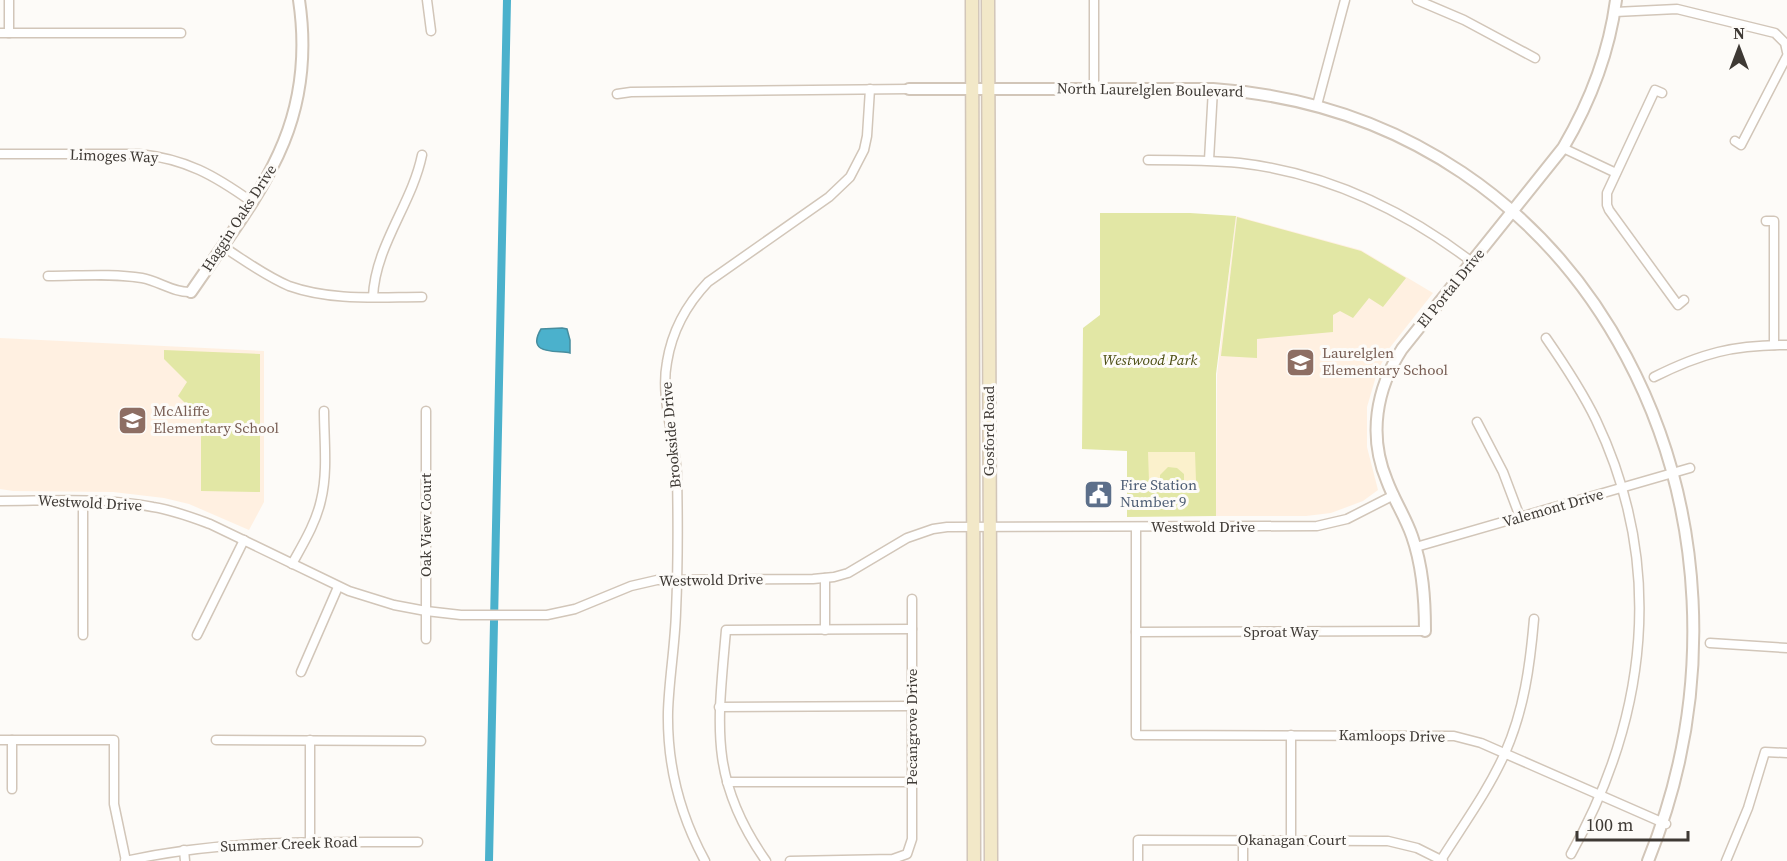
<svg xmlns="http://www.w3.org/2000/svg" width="1787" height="861" font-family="'Source Serif 4',serif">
	<rect width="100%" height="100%" fill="#fdfbf8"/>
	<g fill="#fff0e1">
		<polygon points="1236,216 1361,250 1433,293 1388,350 1377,373 1367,407 1367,447 1378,490 1363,501 1331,513 1306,516 1216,516 1217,375"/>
		<polygon points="0,338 264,351 264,502 249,530 189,504 164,498 113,492 13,491 0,489"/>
	</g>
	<g fill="#e2e7a5">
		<polygon points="1100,213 1190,213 1236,216 1216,374 1216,516 1127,517 1127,451 1082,449 1083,328 1100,315"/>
		<polygon points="1237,217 1361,251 1406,278 1383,307 1369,298 1353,318 1340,311 1333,315 1333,332 1257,339 1257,358 1221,356"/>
		<polygon points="164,350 260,354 260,492 201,491 201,419 178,396 187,382 164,359"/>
	</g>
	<polygon fill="#fbf1cc" points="1148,452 1195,452 1196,481 1184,482 1184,474 1177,468 1168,467 1160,475 1160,481 1149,481"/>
	<path fill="#4bb1cc" stroke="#478d9e" stroke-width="1.5" d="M562,328L567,329L570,340V353C558,350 525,356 541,329Z"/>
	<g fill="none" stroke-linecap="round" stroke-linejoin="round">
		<polyline stroke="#4bb1cc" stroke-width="8" points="489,861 507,0"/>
		<defs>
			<g id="minor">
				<polyline points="9,0 9,33"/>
				<polyline points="427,0 431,31"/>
				<polyline points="1094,0 1094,89"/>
				<polyline points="1417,0 1464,20 1535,58"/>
				<polyline points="1615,12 1677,9 1775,33 1785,43 1787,52"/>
				<polyline points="0,33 181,33"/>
				<polyline points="1662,93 1655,90 1607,193 1607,205 1609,210 1678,305 1684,300"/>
				<polyline points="617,94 631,92 909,89"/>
				<polyline points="1317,105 1345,0"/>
				<polyline points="1735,141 1741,145 1787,56"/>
				<polyline points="1563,148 1616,173"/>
				<path d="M0,154H139C186,159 214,175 252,202"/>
				<path d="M1148,160C1179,160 1209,160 1240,163C1326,173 1404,210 1472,262"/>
				<polyline points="1209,160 1213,89"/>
				<polyline points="1766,221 1774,221 1774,345"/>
				<path d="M222,246C244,260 265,276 289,286C331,301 378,297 422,297"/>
				<path d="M48,276C79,276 112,273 142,278C159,281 174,293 191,292"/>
				<path d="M373,297C375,246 412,204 422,155"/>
				<path d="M1546,338C1564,364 1582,391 1596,420C1665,565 1648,716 1571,854"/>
				<path d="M1654,377C1702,353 1733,345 1787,345"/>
				<polyline points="1477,422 1503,472 1520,517"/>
				<path d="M0,501C50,501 103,497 153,507C173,510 191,517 210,524L349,591L394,605L426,611L461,615H547L575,609L631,586L657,580L813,579L834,577L848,573L907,538L933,529L947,527L1317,526L1347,519L1394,495"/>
				<polyline points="1136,527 1136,735 1454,736 1481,743 1666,824"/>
				<polyline points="1416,547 1690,468"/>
				<path d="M292,564C303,544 316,523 321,500C328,472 324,439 324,411"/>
				<polyline points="825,578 825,630"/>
				<polyline points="1136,632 1425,631"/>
				<polyline points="83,635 83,501"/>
				<polyline points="197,635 244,540"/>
				<polyline points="426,639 426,411"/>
				<polyline points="1710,643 1787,648"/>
				<polyline points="301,672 338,587"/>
				<polyline points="719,707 912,706"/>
				<polyline points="0,740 114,740 114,804 126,861"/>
				<polyline points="12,740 12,789"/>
				<polyline points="216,740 421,741"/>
				<polyline points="727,782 912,782"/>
				<polyline points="1291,840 1291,735"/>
				<polyline points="310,842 310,740"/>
				<polyline points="184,850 185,861"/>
				<path d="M1441,860C1463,825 1488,791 1505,753C1524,710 1530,666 1534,619"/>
				<path d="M125,861C226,839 317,842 418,842"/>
				<path d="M705,861C680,815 667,765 668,712C669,679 675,646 676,612C678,567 678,521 677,475C675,438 660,399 667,362C672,331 686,305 708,282L829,197L850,177L864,150L867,136L870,89"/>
				<path d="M766,861C708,779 718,724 726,630L912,629"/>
				<polyline points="790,861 893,859 907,854 912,839 912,599"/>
				<polyline points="1138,861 1138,840 1388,841 1417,848 1443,861"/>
				<polyline points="1243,861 1243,840"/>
				<polyline points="1726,861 1748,808 1765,752 1787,753"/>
			</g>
			<g id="tertiary">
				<path d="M909,89H1213C1596,115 1787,519 1648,861"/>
				<path d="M191,292C258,194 318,127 299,0"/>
				<path d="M1425,631C1425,599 1423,567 1412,536C1405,516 1394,500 1387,481C1368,436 1376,389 1402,349L1563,148C1590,102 1609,54 1616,0"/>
			</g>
			<g id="secondary">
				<polyline points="972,0 974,861"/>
				<polyline points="988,0 991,861"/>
			</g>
		</defs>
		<use href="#minor" stroke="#d2c6b9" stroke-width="11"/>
		<use href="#tertiary" stroke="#d2c6b9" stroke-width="14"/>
		<use href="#secondary" stroke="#d2c6b9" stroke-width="15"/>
		<use href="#minor" stroke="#fff" stroke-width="8"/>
		<use href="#tertiary" stroke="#fff" stroke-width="10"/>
		<use href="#secondary" stroke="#f2e8c8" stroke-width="12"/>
	</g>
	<defs>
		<symbol id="school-square" viewBox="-11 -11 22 22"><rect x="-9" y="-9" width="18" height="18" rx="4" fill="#8d6e63" stroke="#fdfbf8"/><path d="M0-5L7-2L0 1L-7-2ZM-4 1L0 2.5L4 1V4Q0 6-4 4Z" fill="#fff"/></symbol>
		<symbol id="civic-square" viewBox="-11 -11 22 22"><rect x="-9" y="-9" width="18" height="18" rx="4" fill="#5c6f8a" stroke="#fdfbf8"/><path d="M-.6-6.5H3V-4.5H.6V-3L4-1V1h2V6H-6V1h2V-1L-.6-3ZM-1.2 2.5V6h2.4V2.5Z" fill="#fff"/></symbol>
	</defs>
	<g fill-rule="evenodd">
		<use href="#school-square" x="1284" y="346" width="33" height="33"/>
		<use href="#school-square" x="116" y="404" width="33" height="33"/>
		<use href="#civic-square" x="1082" y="478" width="33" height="33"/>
	</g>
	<g text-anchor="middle" stroke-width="6" stroke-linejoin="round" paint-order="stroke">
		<g font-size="15" fill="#3e3934" stroke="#fdfbf8">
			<text transform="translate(1150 90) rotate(1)" y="5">North Laurelglen Boulevard</text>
			<text transform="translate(114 156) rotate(2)" y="5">Limoges Way</text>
			<text transform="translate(239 218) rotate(-57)" y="5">Haggin Oaks Drive</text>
			<text transform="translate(1451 288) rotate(-51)" y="5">El Portal Drive</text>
			<text transform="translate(989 431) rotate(-90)" y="5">Gosford Road</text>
			<text transform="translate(671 435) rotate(-95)" y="5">Brookside Drive</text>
			<text transform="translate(90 503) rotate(3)" y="5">Westwold Drive</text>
			<text transform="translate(1553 508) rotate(-16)" y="5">Valemont Drive</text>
			<text transform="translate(426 525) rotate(-90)" y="5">Oak View Court</text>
			<text x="1203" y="532">Westwold Drive</text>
			<text transform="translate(711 580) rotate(-1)" y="5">Westwold Drive</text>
			<text x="1281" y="637">Sproat Way</text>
			<text transform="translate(912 727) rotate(-90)" y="5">Pecangrove Drive</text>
			<text transform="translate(1392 736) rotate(1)" y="5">Kamloops Drive</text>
			<text x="1292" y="845">Okanagan Court</text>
			<text transform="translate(289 844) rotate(-2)" y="5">Summer Creek Road</text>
		</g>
		<g font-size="15" fill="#785e54" stroke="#fdfbf8" text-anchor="start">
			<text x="1322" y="358">Laurelglen<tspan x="1322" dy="17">Elementary School</tspan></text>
			<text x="153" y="416">McAliffe<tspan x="153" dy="17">Elementary School</tspan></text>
		</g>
		<g font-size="15" font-style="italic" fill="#4b4d13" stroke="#fdfbf8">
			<text x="1150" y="365">Westwood Park</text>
		</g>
		<g font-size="15" fill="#4e5e75" stroke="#fdfbf8" text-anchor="start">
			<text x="1120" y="490">Fire Station<tspan x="1120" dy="17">Number 9</tspan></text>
		</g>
	</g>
	<g transform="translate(1739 48)" stroke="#fdfbf8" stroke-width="4.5" paint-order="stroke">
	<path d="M0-4.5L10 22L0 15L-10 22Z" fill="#3e3934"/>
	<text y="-9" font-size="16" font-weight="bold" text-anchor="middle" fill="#3e3934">N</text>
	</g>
	<path d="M1577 831v9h111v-9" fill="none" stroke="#3e3934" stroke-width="3"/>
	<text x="1586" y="831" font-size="18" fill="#3e3934" stroke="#fdfbf8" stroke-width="4.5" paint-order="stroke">100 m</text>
</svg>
